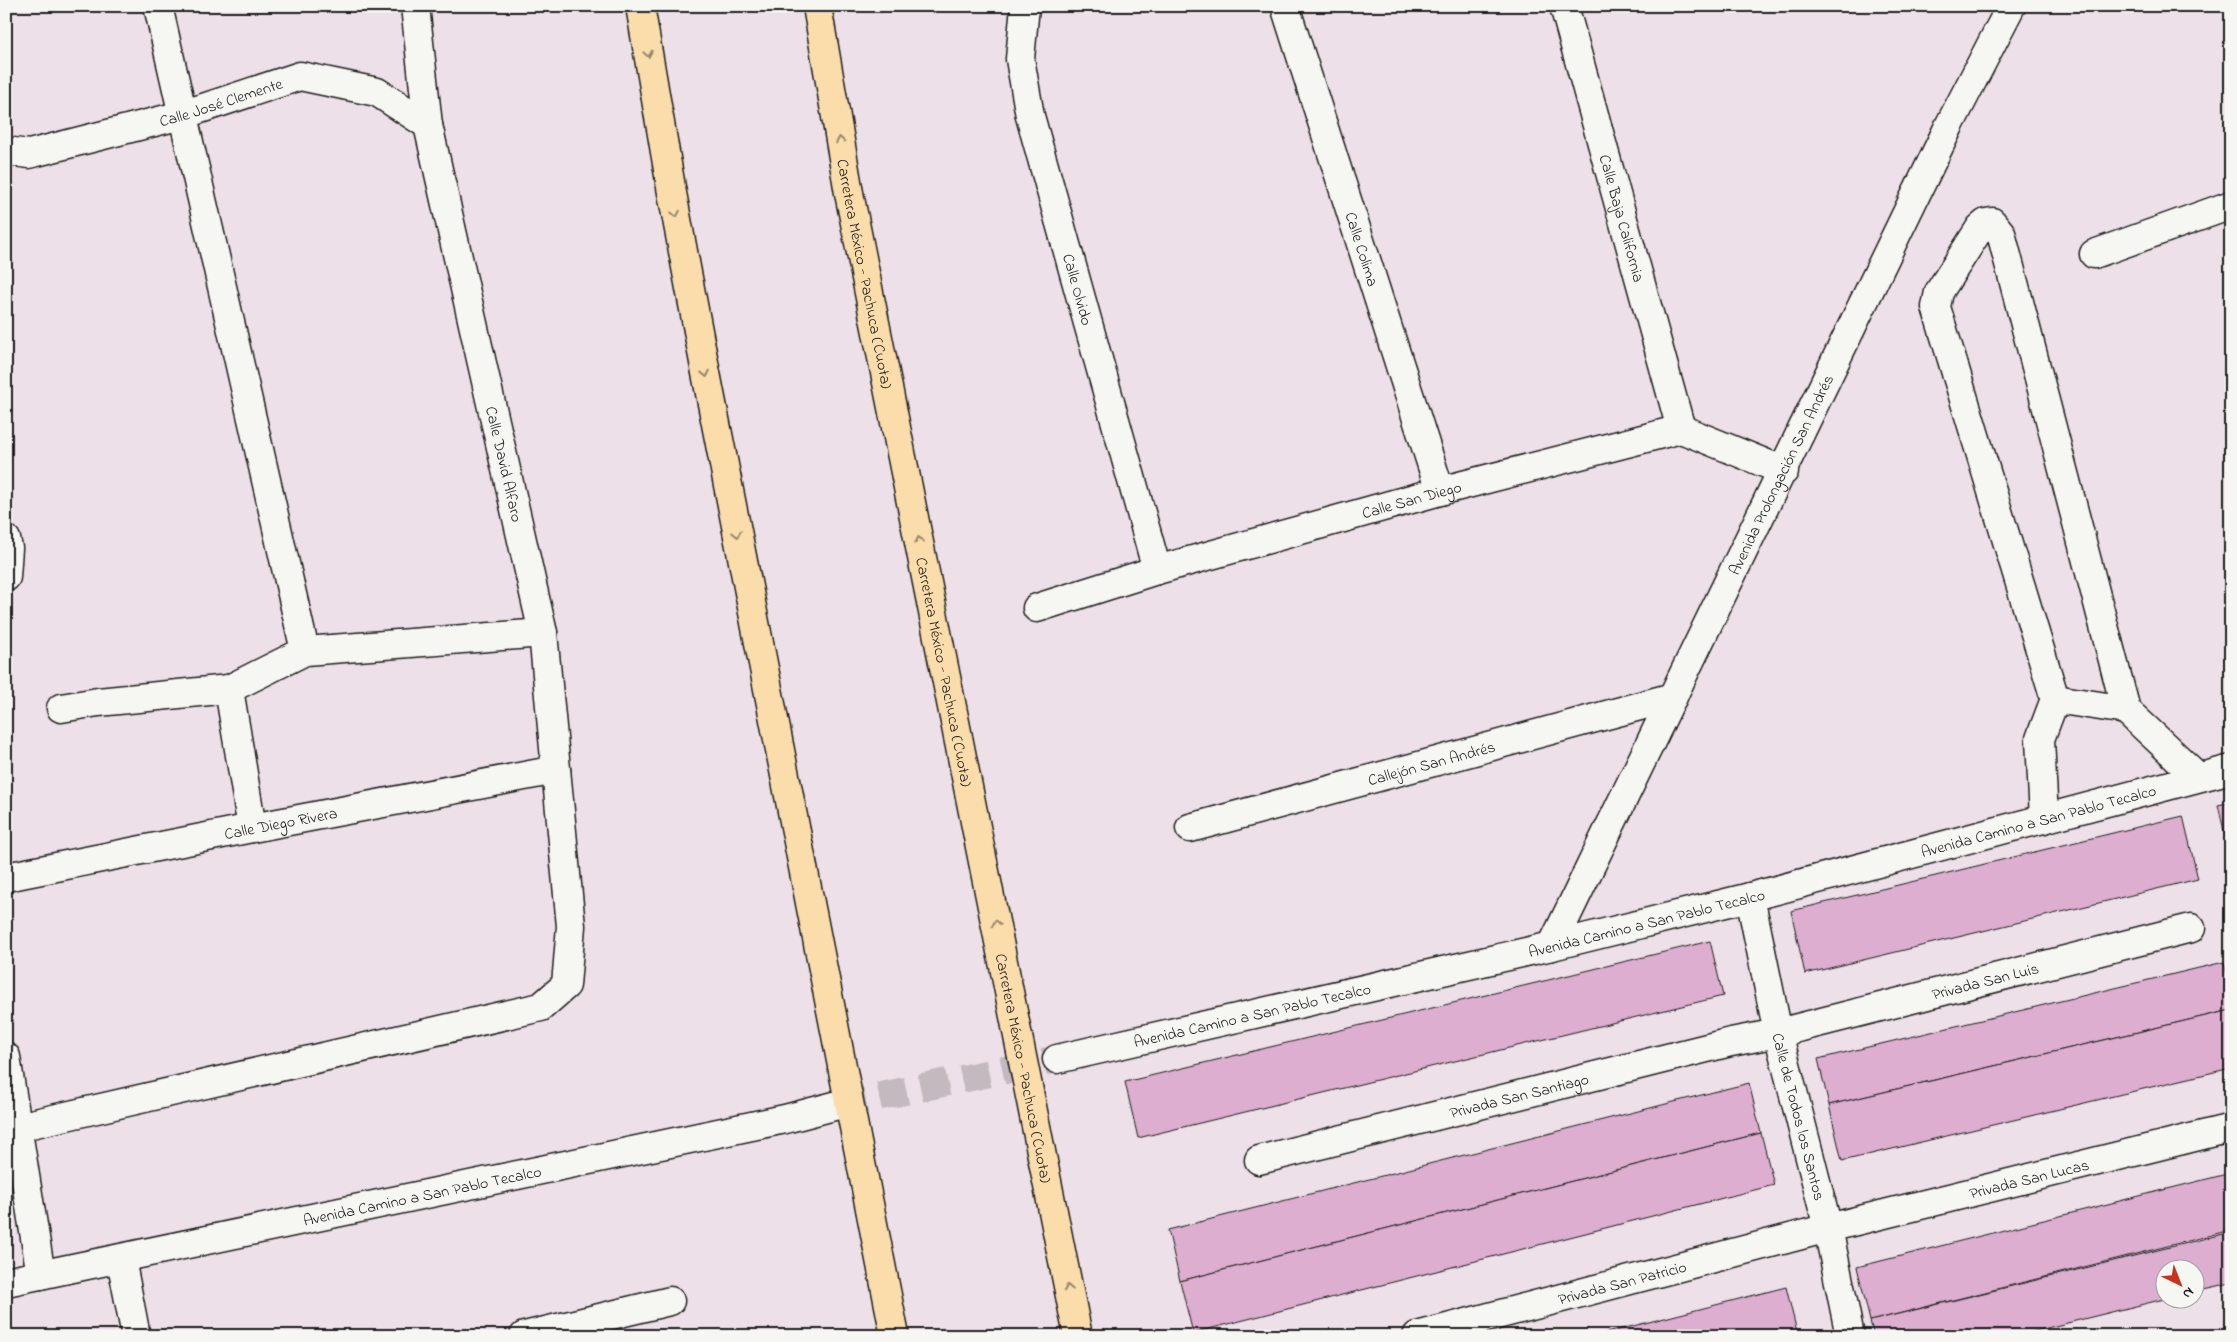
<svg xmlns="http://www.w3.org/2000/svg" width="2237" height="1342" font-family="'Indie Flower',sans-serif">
	<rect width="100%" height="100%" fill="#eee0e8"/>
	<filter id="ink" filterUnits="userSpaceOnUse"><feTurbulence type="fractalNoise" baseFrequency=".02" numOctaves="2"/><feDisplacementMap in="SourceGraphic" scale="10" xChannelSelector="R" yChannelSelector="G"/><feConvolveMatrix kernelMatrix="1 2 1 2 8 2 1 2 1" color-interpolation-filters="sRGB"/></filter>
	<g filter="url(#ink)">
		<g fill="#ddaecf" stroke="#1c1c1c">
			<polygon points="2231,802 2231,856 2230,856 2218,805"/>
			<polygon points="2183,816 2198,879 1805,974 1791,911"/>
			<polygon points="1710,941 1723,996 1138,1138 1125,1082"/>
			<polygon points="2224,962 2231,990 2231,1010 1829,1105 1818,1059"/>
			<polygon points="2231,1010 2231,1068 1842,1161 1829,1105"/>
			<polygon points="1749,1083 1761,1133 1180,1281 1168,1230"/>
			<polygon points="1761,1133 1774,1185 1193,1333 1180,1281"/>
			<polygon points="2231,1173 2231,1230 1870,1321 1857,1267"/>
			<polygon points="2231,1232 2231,1283 2194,1291 2194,1270 2164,1270 2164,1299 2015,1336 1874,1336 1870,1321"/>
			<polygon points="1786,1287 1798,1336 1594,1336"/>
		</g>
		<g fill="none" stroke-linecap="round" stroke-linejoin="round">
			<polyline stroke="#c4b9bf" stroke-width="28" stroke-dasharray="28 14" stroke-linecap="butt" points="838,1105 1057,1059"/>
			<defs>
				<g id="minor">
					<polyline points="158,6 305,651"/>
					<path id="s1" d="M1025,6L1020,59L1030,116L1157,570"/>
					<path id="s2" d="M1285,6L1440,491"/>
					<path id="s3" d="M1564,6L1681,429"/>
					<path id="s4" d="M6,151L29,154L182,115L300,76L377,92L428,125"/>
					<polyline points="2094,254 2231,205"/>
					<polyline points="6,539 8,548 6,577"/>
					<path id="s5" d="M1037,608L1157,570L1440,491L1681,429L1784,471"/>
					<polyline points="229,689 252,828"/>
					<polyline points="2055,699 2126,710"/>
					<polyline points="61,708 98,702 229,689 305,651 543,633"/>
					<polyline points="2044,819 2040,739 2055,699 1936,307 1939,292 1980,228 1986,223 1992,222 2001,233 2126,710 2198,777"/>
					<path id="s6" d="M1190,828L1673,697"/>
					<path id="s7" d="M6,877L252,828L556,770"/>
					<path id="s8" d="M1750,897L1778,1033L1828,1228L1850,1336"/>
					<path id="s9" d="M1552,946L1949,126L2011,6"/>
					<polyline points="6,1057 41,1275"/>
					<polyline points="18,1127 541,1007 566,985 571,926 543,633 428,125 415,6"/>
					<path id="s10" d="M1259,1160L1731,1042L1778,1033L2191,928"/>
					<polyline points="121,1259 136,1336"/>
					<polyline points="524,1336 670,1301"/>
					<path id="s11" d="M1417,1336L1828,1228L2231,1128"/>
				</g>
				<g id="secondary">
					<path id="s12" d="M1057,1059L1552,946L1750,897L2231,769"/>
					<path id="s13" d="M6,1282L785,1119L838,1105"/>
				</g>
				<g id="motorway">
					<polyline points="640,6 672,193 706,373 895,1336"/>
					<path id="s14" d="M817,6L849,193L1078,1336"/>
				</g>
			</defs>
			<use href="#minor" stroke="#1c1c1c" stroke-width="31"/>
			<use href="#secondary" stroke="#1c1c1c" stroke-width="31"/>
			<use href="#motorway" stroke="#1c1c1c" stroke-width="31"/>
			<use href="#minor" stroke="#f6f6f2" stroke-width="28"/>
			<use href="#secondary" stroke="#f6f6f2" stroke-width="28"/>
			<use href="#motorway" stroke="#faddab" stroke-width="28"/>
		</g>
		<defs><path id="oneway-chevron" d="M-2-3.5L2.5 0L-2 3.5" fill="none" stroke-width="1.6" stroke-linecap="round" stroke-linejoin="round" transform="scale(1.25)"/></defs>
		<g stroke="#96866b">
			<use href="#oneway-chevron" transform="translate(648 54) rotate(80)"/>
			<use href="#oneway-chevron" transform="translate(840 140) rotate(-100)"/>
			<use href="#oneway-chevron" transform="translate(676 214) rotate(79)"/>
			<use href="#oneway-chevron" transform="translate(706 374) rotate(79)"/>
			<use href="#oneway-chevron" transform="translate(737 534) rotate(79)"/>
			<use href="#oneway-chevron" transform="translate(919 540) rotate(-101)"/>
			<use href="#oneway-chevron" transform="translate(996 923) rotate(-101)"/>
			<use href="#oneway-chevron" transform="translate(1068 1288) rotate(-101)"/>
		</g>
	</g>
	<g text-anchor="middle" stroke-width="4" stroke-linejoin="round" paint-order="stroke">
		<g font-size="16" fill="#1c1c1c" stroke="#f6f6f2">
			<text dy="6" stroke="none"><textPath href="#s4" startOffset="222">Calle José Clemente</textPath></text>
			<text dy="6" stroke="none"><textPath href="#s3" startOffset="220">Calle Baja California</textPath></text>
			<text dy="6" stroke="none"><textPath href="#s2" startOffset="255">Calle Colima</textPath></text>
			<text dy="6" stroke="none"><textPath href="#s14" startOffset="272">Carretera México - Pachuca (Cuota)</textPath></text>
			<text dy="6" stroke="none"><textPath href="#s1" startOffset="291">Calle Olvido</textPath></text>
			<text transform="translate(505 464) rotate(77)" y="6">Calle David Alfaro</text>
			<text dy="6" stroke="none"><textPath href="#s9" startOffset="524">Avenida Prolongación San Andrés</textPath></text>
			<text dy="6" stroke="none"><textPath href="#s5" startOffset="390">Calle San Diego</textPath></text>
			<text dy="6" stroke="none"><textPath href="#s14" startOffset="678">Carretera México - Pachuca (Cuota)</textPath></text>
			<text dy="6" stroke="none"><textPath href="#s6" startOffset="250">Callejón San Andrés</textPath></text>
			<text dy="6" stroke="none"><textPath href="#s12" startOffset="1010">Avenida Camino a San Pablo Tecalco</textPath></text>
			<text dy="6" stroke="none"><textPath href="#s7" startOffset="280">Calle Diego Rivera</textPath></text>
			<text dy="6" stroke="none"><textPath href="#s12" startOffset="605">Avenida Camino a San Pablo Tecalco</textPath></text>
			<text dy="6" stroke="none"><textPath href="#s10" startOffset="748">Privada San Luis</textPath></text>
			<text dy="6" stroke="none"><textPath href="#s12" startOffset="200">Avenida Camino a San Pablo Tecalco</textPath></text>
			<text dy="6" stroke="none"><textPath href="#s14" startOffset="1082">Carretera México - Pachuca (Cuota)</textPath></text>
			<text dy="6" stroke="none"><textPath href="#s10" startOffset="268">Privada San Santiago</textPath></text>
			<text dy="6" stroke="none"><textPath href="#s8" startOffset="225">Calle de Todos los Santos</textPath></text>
			<text dy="6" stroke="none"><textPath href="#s11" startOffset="632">Privada San Lucas</textPath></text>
			<text dy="6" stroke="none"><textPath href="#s13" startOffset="425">Avenida Camino a San Pablo Tecalco</textPath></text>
			<text dy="6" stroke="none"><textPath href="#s11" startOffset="212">Privada San Patricio</textPath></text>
		</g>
	</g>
	<rect width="2237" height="1342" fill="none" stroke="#f6f6f2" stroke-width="25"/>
	<rect x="12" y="12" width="2212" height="1317" fill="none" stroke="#1c1c1c" stroke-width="2" filter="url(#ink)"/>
	<g transform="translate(2180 1284) rotate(137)"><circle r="24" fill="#f6f6f2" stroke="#9f9f9c"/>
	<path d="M0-4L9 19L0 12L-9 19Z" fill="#c8321e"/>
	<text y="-8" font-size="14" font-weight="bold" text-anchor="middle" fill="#1c1c1c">N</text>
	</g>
</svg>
